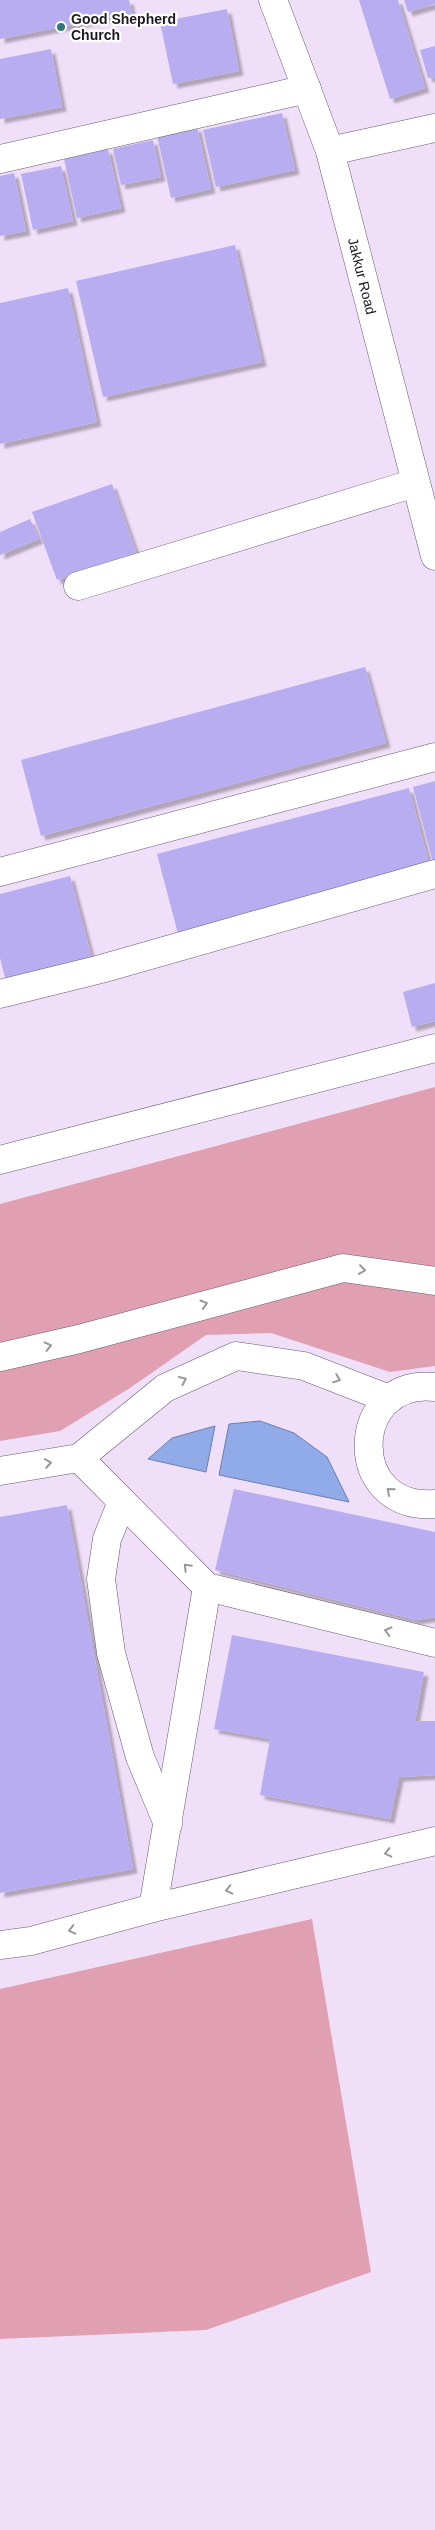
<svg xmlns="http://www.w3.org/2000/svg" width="435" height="2530" font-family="Arial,sans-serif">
	<defs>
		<filter id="shadow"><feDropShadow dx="4.5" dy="4.5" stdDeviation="1" flood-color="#0004"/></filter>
	</defs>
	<rect width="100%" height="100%" fill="#f0dff9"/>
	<g fill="#e0a0b2">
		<polygon points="435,1087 435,1366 390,1372 271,1333 206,1335 130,1388 60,1431 0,1441 0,1204"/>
		<polygon points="312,1919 371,2272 206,2330 0,2339 0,1989"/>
	</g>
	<g fill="#91aae8" stroke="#6e7eac">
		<polygon points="260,1421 294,1433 327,1457 349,1502 219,1475 229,1424"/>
		<polygon points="215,1426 206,1472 148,1459 172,1438"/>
	</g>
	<g fill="#b7adf0" filter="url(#shadow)">
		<polygon points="0,0 129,0 132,13 0,39"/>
		<polygon points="359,0 398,0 425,88 390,99"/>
		<polygon points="404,0 435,0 435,4 408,12"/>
		<polygon points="227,9 239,71 173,84 160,22"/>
		<polygon points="435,46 435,77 428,78 420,50"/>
		<polygon points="51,49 62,107 0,119 0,59"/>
		<polygon points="282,113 295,170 216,187 203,130"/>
		<polygon points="197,127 211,189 171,198 157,136"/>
		<polygon points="153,140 161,177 121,185 113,149"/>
		<polygon points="108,149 121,208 77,218 64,159"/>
		<polygon points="61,166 73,221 33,230 21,174"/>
		<polygon points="14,173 26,231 0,236 0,176"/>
		<polygon points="235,245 262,362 103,397 76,281"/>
		<polygon points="68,288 97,422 0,444 0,303"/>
		<polygon points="112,484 136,552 57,580 32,512"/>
		<polygon points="30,519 39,539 0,555 0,532"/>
		<polygon points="365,667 386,743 41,836 21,760"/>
		<polygon points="435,781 435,867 434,867 413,787"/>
		<polygon points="409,788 430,868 178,934 157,854"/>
		<polygon points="70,876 92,959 6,982 0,958 0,894"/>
		<polygon points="435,983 435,1021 412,1027 403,992"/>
		<polygon points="234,1489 435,1532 435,1617 416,1620 215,1570"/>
		<polygon points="67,1505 133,1869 0,1893 0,1517"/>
		<polygon points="232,1635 424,1672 415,1721 435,1721 435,1775 399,1777 390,1819 260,1795 270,1739 214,1729"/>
	</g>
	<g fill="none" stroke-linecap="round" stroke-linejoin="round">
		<defs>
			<g id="minor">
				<polyline points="330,151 435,128"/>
				<polyline points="0,159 307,89"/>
				<polyline points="78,586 415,483"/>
				<polyline points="0,872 435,757"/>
				<polyline points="0,994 101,969 435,874"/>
				<polyline points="0,1160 435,1048"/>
				<polyline points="0,1357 79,1339 343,1268 435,1281"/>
				<path d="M435,1387C349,1377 344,1511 435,1504"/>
				<polyline points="79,1458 207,1587 435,1643"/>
				<polyline points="0,1471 79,1458 165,1388 236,1356 304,1366 389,1399"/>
				<polyline points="122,1502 107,1539 101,1579 111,1653 140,1757 168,1824"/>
				<polyline points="153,1908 207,1587"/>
				<polyline points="0,1945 31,1941 153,1908 435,1841"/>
			</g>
			<polyline id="tertiary" points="273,0 330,151 435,556"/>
		</defs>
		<use href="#minor" stroke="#685a6f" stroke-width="29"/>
		<use href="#tertiary" stroke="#685a6f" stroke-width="29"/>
		<use href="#minor" stroke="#fff" stroke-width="28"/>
		<use href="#tertiary" stroke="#fff" stroke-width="28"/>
	</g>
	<defs><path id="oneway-chevron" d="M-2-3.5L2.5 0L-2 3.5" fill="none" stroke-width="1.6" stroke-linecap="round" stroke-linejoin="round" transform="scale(1.25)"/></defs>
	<g stroke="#99979b">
		<use href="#oneway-chevron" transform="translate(362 1270) rotate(8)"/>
		<use href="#oneway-chevron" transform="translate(204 1304) rotate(-16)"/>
		<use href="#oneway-chevron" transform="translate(48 1346) rotate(-13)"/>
		<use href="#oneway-chevron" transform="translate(337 1379) rotate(21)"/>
		<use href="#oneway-chevron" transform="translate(183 1380) rotate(-24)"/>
		<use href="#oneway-chevron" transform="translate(48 1463) rotate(-9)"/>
		<use href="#oneway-chevron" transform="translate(390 1491) rotate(-140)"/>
		<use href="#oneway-chevron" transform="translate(187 1567) rotate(-135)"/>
		<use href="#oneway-chevron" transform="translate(388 1631) rotate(-166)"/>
		<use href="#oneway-chevron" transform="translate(388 1853) rotate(167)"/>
		<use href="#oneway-chevron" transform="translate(229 1890) rotate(167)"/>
		<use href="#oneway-chevron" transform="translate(72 1930) rotate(165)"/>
	</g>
	<circle fill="#2f797a" stroke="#fff" stroke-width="2" cx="61" cy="27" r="5"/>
	<g text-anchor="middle" stroke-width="4.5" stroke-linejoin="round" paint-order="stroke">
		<g font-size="14" font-weight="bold" fill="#1d1720" stroke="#fff" text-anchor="start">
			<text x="71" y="24">Good Shepherd<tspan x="71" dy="16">Church</tspan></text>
		</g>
		<g font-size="14" fill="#1d1720" stroke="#fff">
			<text transform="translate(362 276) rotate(76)" y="5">Jakkur Road</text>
		</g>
	</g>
</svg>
